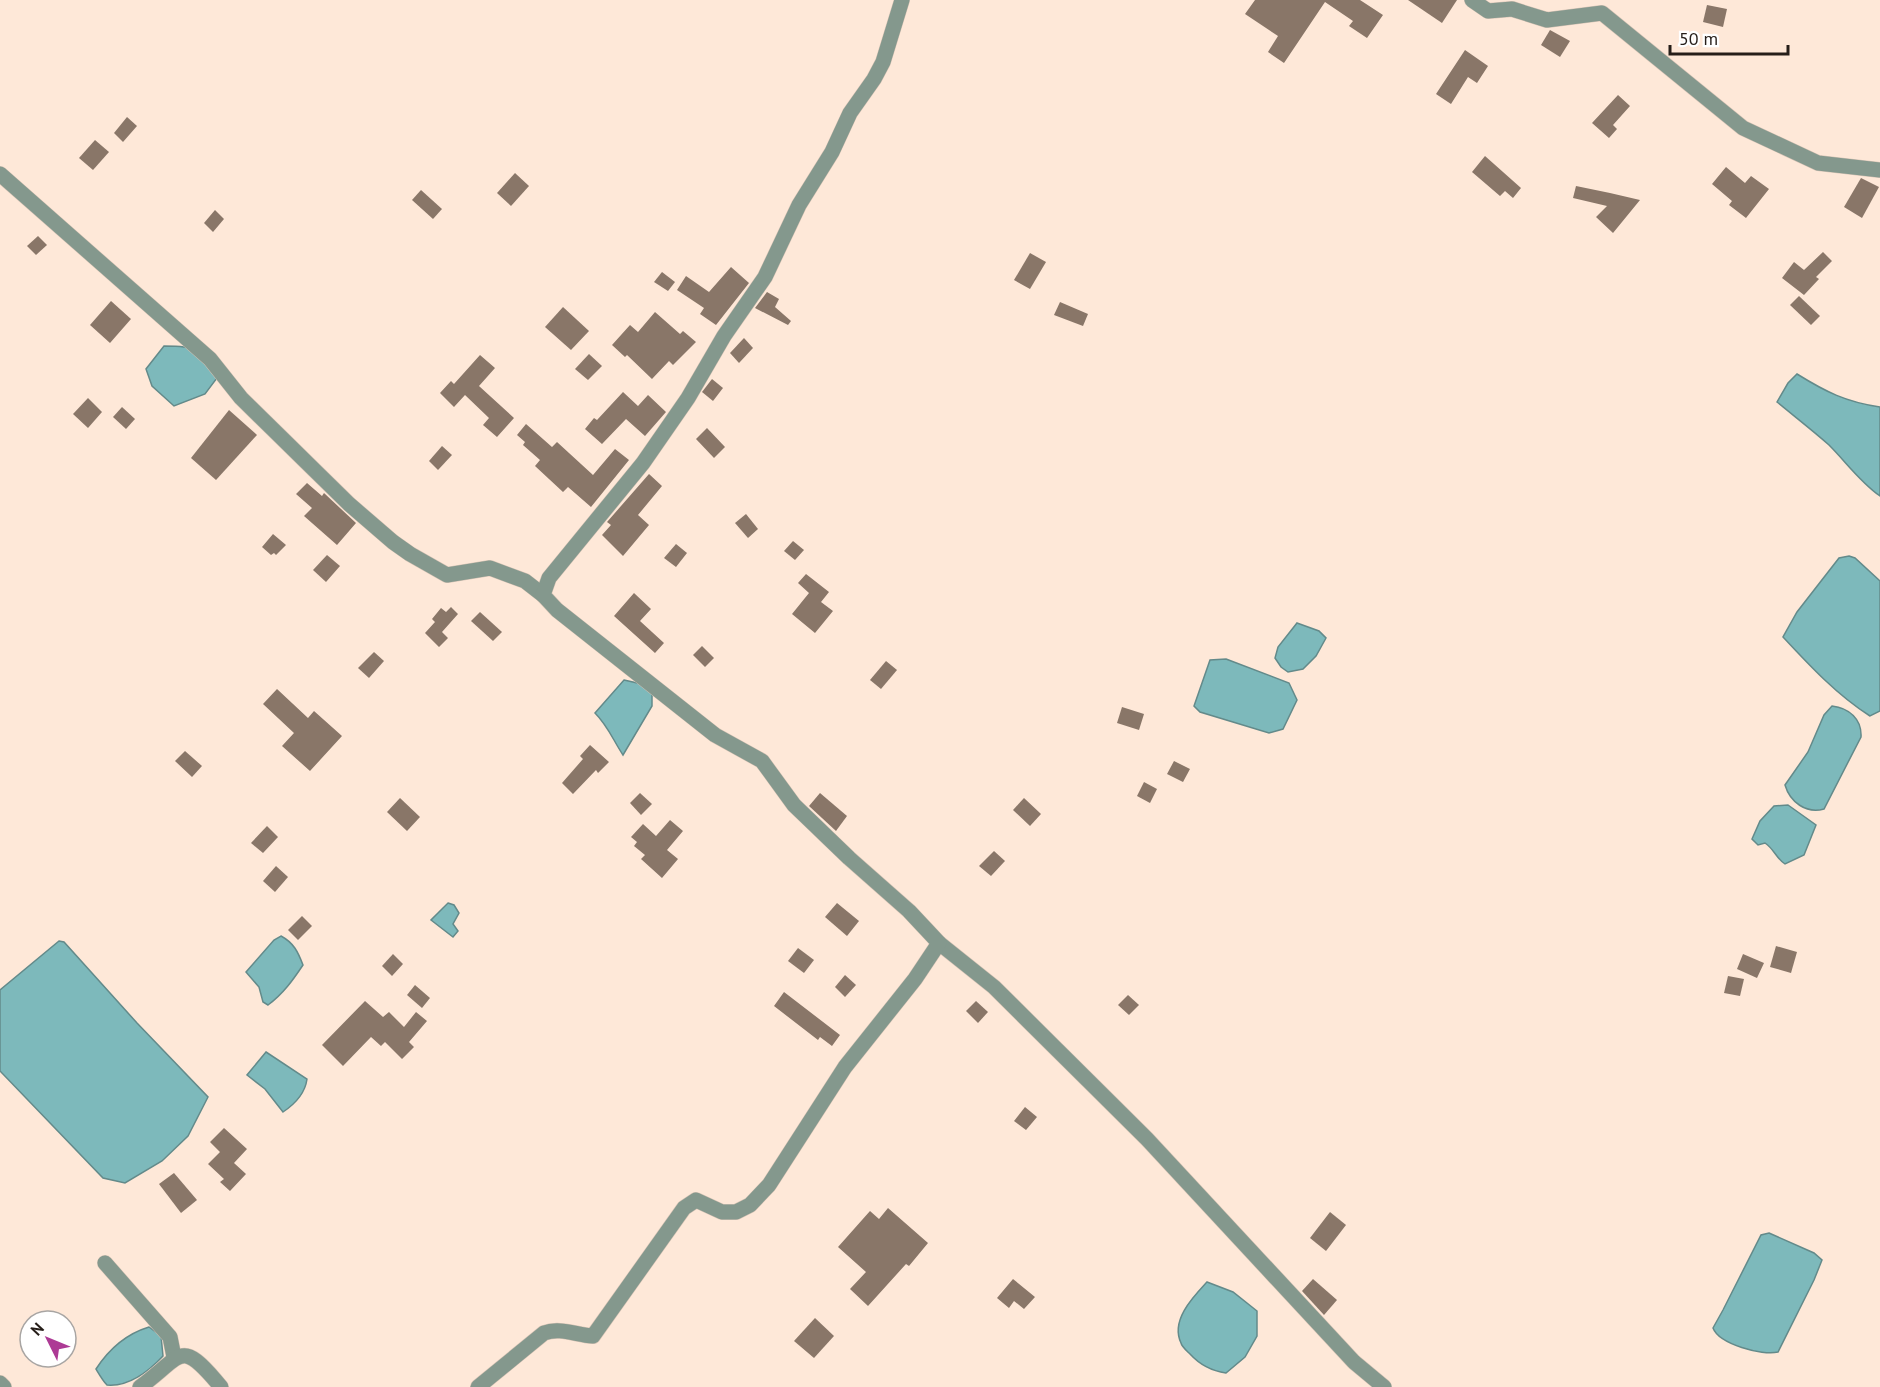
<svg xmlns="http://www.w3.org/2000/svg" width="1880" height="1387" font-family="'PT Sans',sans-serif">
	<rect width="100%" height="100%" fill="#fee8d8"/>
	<g fill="#7db9bb" stroke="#638a8a" stroke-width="1.5">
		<path d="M164,346C197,346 201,349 217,378L205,394L174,406L152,386L146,369Z"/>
		<path d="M1797,374C1826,392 1846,402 1880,407V496C1860,482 1846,462 1829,445C1812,430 1795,417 1777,402L1788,383Z"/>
		<path d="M1849,556L1855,558L1880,581V711L1870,716C1837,695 1810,666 1783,637L1797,612L1839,558Z"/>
		<polygon points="1297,623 1319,631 1326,638 1316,656 1303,669 1288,672 1281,667 1275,658 1278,647"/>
		<polygon points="1226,659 1289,683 1297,700 1283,729 1269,733 1200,712 1194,706 1210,660"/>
		<path d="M624,680L646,685L652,692V706L623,755C613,740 608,726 595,713Z"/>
		<path d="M1832,706C1849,708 1862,719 1861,737L1824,809C1806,814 1790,802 1785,785L1808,752L1824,715Z"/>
		<path d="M1788,805L1816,825L1804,855L1785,864C1776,858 1774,849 1765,843L1758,845L1752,839L1760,821L1774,806Z"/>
		<polygon points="448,903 454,905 459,913 453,924 458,931 453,937 431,920"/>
		<path d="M281,936C294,943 298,952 303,965C293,980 283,994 268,1005L263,1002L259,987L246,972L274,940Z"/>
		<polygon points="59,941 64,942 137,1023 208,1097 188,1136 162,1161 125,1183 103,1178 0,1071 0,990"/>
		<path d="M266,1052L307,1079C305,1094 295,1104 283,1112L265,1089L247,1075Z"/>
		<path d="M1769,1233L1814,1253L1822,1260L1814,1280L1778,1352C1762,1356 1719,1344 1713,1328L1723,1310L1761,1235Z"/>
		<path d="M1207,1282L1233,1292L1257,1311V1336L1245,1357L1226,1373C1212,1371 1200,1365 1190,1354C1187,1351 1182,1347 1181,1343C1170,1320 1194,1296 1207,1282Z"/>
		<path d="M149,1327L161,1336L163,1356C150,1370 129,1387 107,1385C103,1381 99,1374 96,1369C109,1349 126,1334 149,1327Z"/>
	</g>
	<g fill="#897668">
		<polygon points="1255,0 1360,0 1383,15 1367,38 1349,26 1353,21 1325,2 1284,63 1268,52 1278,36 1245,14"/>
		<polygon points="1408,0 1457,0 1442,23"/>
		<polygon points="1707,5 1727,9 1723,27 1703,22"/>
		<polygon points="1550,30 1570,41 1560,57 1541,45"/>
		<polygon points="1465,50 1488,66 1477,83 1468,77 1451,104 1436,94"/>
		<polygon points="1618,95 1630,106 1613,125 1617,129 1609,138 1592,123"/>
		<polygon points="127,117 137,126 123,142 114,133"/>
		<polygon points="95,140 109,152 93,170 79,158"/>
		<polygon points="1485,156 1521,188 1513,198 1505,191 1500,196 1472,172"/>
		<polygon points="1726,167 1745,183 1751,176 1769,189 1746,218 1729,205 1732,201 1712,184"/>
		<polygon points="515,173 529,186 511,206 497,193"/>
		<polygon points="1861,178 1879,187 1862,218 1844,207"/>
		<polygon points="1576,186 1610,193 1640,200 1613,233 1596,217 1607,206 1573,198"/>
		<polygon points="421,190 442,209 433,219 412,200"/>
		<polygon points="215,210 224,219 213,232 204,223"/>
		<polygon points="38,236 47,245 36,255 27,246"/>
		<polygon points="1823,252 1832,261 1816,277 1819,279 1804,295 1782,278 1794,262 1804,270"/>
		<polygon points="1030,253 1046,262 1030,289 1014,280"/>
		<polygon points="731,267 749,283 716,325 700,314 704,308 677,290 686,276 709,292"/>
		<polygon points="662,272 675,282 668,291 654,282"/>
		<polygon points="767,292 779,299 775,307 791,321 788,325 755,308"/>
		<polygon points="1799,296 1820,316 1811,325 1790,305"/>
		<polygon points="111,301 131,319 110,343 90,325"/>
		<polygon points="1060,302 1088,314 1083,326 1054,315"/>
		<polygon points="563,307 589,331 571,350 545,327"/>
		<polygon points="655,312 680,334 683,331 696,342 673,365 669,361 652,379 627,355 625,357 612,345 630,325 638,332"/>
		<polygon points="744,338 753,348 739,363 730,353"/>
		<polygon points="589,354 602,366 588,380 575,369"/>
		<polygon points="480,355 495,368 479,386 514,418 497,437 483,425 489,418 465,395 454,407 440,393 451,381 454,384"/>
		<polygon points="712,379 723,388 713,401 702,392"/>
		<polygon points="623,392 638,406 648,395 666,412 645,436 626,419 602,444 585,429 594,418 597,420"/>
		<polygon points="88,398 102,412 88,428 73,414"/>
		<polygon points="122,407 135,419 126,429 113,417"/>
		<polygon points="229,410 257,435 216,480 191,458"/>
		<polygon points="526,424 552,447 557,442 593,475 615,449 629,460 591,507 568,487 563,492 535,466 540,460 523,445 525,442 517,435"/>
		<polygon points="707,428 725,447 714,458 696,439"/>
		<polygon points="442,446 452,455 438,470 429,461"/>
		<polygon points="649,474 662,486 638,515 649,525 623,556 602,535 611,525 607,522"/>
		<polygon points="307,483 322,496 324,493 356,523 337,545 304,516 312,508 296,494"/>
		<polygon points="746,514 758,529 748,538 735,523"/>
		<polygon points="273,534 286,545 276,555 274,553 271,555 262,547"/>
		<polygon points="793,541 804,550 795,560 784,551"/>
		<polygon points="676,544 687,553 676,567 664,558"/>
		<polygon points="327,555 340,566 326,582 313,570"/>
		<polygon points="806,574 829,592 821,602 833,611 815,633 792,614 809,593 798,583"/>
		<polygon points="634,593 651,609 640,621 664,643 655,653 614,616"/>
		<polygon points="451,607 458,614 442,632 448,638 439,647 425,633 435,622 432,619 441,608 446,612"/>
		<polygon points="480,612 502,632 493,641 471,621"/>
		<polygon points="702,646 714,658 705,667 693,655"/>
		<polygon points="374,652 384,661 369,678 358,668"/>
		<polygon points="886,661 897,670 881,689 870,680"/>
		<polygon points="277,689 308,718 314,711 342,736 310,771 282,746 294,733 263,704"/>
		<polygon points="1122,707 1144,714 1139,730 1117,723"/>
		<polygon points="590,745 609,762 598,773 596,770 573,794 562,783 583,759 580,756"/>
		<polygon points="185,751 202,766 192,777 175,761"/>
		<polygon points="1174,761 1190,769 1183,782 1167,774"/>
		<polygon points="1144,782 1157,789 1150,803 1137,796"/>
		<polygon points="640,793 652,804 641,815 630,803"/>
		<polygon points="820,793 847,816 836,831 809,806"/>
		<polygon points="400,798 420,817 407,831 387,812"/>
		<polygon points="1024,798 1041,814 1030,826 1013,810"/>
		<polygon points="670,820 683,831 667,850 678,859 662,878 641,859 645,855 634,846 637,842 631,837 643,824 656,836"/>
		<polygon points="267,826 278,837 263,853 251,843"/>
		<polygon points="994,851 1005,861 991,876 979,866"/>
		<polygon points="276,866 288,877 275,892 263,881"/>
		<polygon points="837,903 859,921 847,936 825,917"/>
		<polygon points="302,916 312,926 298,940 288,930"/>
		<polygon points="1776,946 1797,952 1791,973 1770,967"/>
		<polygon points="798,948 814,960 804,973 788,961"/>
		<polygon points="393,954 403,964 392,976 382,966"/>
		<polygon points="1743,954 1764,963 1757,978 1737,969"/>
		<polygon points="845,975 856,985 845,997 835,987"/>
		<polygon points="1728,976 1744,979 1740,996 1724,993"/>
		<polygon points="415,985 430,998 422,1008 407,995"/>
		<polygon points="784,992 840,1035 832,1046 820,1037 818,1040 774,1006"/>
		<polygon points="1128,995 1139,1005 1129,1015 1118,1005"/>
		<polygon points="365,1001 383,1017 389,1012 404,1027 416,1012 427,1021 409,1042 414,1047 402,1059 385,1042 381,1046 371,1037 343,1066 322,1045"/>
		<polygon points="976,1001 988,1012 978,1023 966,1011"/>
		<polygon points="1025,1107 1037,1117 1026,1130 1014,1121"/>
		<polygon points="224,1128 247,1149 234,1163 246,1174 230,1191 220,1182 224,1179 208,1164 220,1152 210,1142"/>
		<polygon points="174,1173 197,1200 181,1213 159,1184"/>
		<polygon points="888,1208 928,1243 909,1266 906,1264 868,1306 850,1289 866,1272 838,1247 870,1211 879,1219"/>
		<polygon points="1330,1212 1346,1225 1326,1251 1310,1238"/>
		<polygon points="1013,1279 1035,1297 1024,1309 1014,1301 1009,1308 997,1298"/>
		<polygon points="1313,1279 1337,1300 1324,1315 1302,1291"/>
		<polygon points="815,1318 834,1336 814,1358 794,1341"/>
	</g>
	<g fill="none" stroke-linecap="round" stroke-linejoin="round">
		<defs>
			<g id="street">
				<polyline points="1472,0 1488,11 1512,9 1547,20 1602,13 1743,128 1818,163 1880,170"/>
				<polyline points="0,174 210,359 241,398 349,504 393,542 410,554 447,575 490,568 525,581 543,595"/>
				<polyline points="939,943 994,987 1147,1139 1354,1362 1384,1387"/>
				<polyline points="105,1263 170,1337 174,1357"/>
				<polyline points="0,1383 4,1387"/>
				<path d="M140,1387C183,1356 179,1336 221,1387"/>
				<path d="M478,1387L544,1333C560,1327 576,1335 593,1336L684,1208L696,1200L722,1212H736L750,1205L769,1185L845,1067L915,979L939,943L909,911L849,858L794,805L762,761L715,735L557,610L543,595L549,578L643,463L688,398L724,336L765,277L799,205L832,152L850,113L874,79L883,62L902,0"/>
			</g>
		</defs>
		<use href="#street" stroke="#d7c4b6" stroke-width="16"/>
		<use href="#street" stroke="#84988d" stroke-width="15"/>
	</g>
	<g transform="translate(48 1339) rotate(313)"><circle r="28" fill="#ffffff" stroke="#a8a5a3" stroke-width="1.5"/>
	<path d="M0-4.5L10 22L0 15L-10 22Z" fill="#ad3a95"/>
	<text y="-9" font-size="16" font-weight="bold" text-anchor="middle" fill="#261e19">N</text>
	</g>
	<path d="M1670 45v9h118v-9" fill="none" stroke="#261e19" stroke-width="3"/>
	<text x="1679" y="45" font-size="18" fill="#261e19" stroke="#ffffff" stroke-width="4.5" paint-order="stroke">50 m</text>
</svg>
